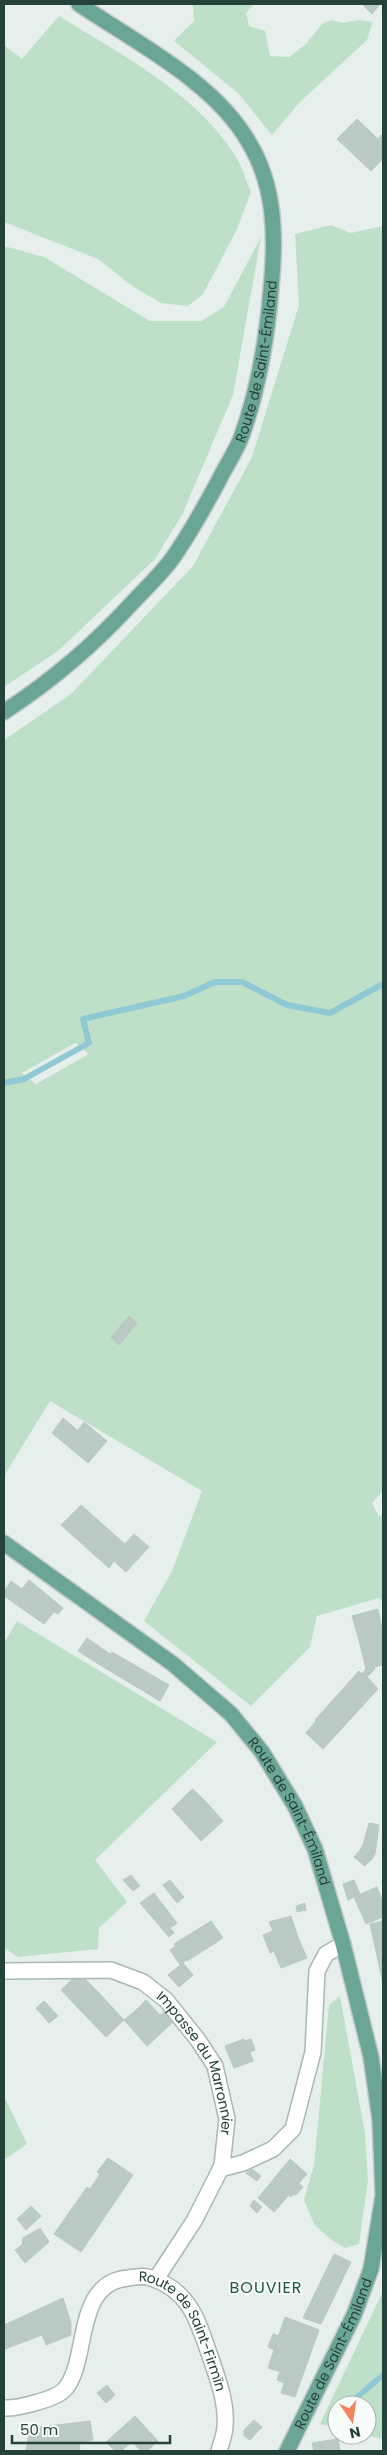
<svg xmlns="http://www.w3.org/2000/svg" width="387" height="2455" font-family="Poppins,sans-serif">
	<rect width="100%" height="100%" fill="#e6efeb"/>
	<g fill="#bfe0c8" fill-rule="evenodd">
		<polygon points="193,4 254,4 246,13 249,26 265,31 270,56 289,57 306,44 322,24 331,20 343,23 359,20 373,22 367,40 300,102 272,135 238,93 174,41 194,21"/>
		<path d="M59,16C120,54 198,94 236,157C243,168 246,181 251,192L237,229L203,294L188,306L161,303L132,286L98,259L4,222V45L22,59Z"/>
		<path d="M331,225L351,233L383,226V1491L372,1503L379,1517L383,1513V1602L379,1598L317,1616L310,1647L251,1706L144,1621L172,1571L202,1491L50,1401L4,1476V740L71,694L193,566L252,457L299,305L295,234ZM75,1043L89,1054L36,1084L22,1073Z"/>
		<polygon points="261,237 233,395 182,515 155,559 58,651 4,687 4,246 44,257 150,321 201,321 224,307"/>
		<polygon points="17,1621 217,1742 95,1860 127,1902 99,1928 98,1949 18,1957 4,1948 4,1643"/>
		<polygon points="340,1996 365,2133 368,2180 359,2244 345,2248 330,2239 314,2224 304,2200 314,2165 329,2005"/>
		<polygon points="4,2096 27,2144 4,2160"/>
		<polygon points="383,2291 383,2439 366,2435 367,2405 337,2405 337,2428 320,2424"/>
	</g>
	<g fill="none" stroke-linecap="round" stroke-linejoin="round">
		<g stroke="#8ec9d4" stroke-width="6">
			<polyline points="4,1083 24,1079 89,1043 83,1019 184,996 215,982 242,982 287,1005 330,1013 383,984"/>
			<polyline points="348,2405 383,2375"/>
		</g>
	</g>
	<g fill="#bbcac4" stroke="#b8c9c2">
		<polygon points="362,4 380,4 372,14"/>
		<polygon points="357,119 378,139 381,135 383,137 383,159 371,171 337,139"/>
		<polygon points="129,1316 137,1323 119,1345 111,1337"/>
		<polygon points="63,1418 100,1449 88,1463 52,1433"/>
		<polygon points="84,1422 107,1441 100,1449 78,1430"/>
		<polygon points="81,1505 125,1544 134,1534 149,1547 126,1572 114,1561 109,1568 61,1525"/>
		<polygon points="29,1580 63,1608 58,1614 54,1612 44,1624 4,1596 4,1592 11,1581 22,1589"/>
		<polygon points="378,1609 383,1635 359,1640 352,1616"/>
		<polygon points="383,1635 383,1665 374,1667 375,1669 367,1677 378,1689 323,1749 306,1733 316,1721 315,1720 359,1671 362,1674 366,1669 359,1640"/>
		<polygon points="87,1638 110,1654 100,1665 78,1651"/>
		<polygon points="112,1652 169,1685 160,1701 100,1665"/>
		<polygon points="193,1789 208,1804 204,1807 190,1791"/>
		<polygon points="190,1791 204,1807 208,1804 223,1821 201,1841 172,1809"/>
		<polygon points="369,1823 379,1825 375,1854 363,1845"/>
		<polygon points="363,1845 375,1854 372,1859 361,1849"/>
		<polygon points="361,1849 372,1859 365,1866 354,1857"/>
		<polygon points="131,1875 140,1886 133,1891 123,1880"/>
		<polygon points="170,1880 184,1897 177,1903 163,1885"/>
		<polygon points="354,1880 360,1894 348,1900 343,1884"/>
		<polygon points="377,1887 383,1903 383,1917 366,1924 354,1897"/>
		<polygon points="154,1893 177,1923 170,1928 174,1933 169,1937 140,1903"/>
		<polygon points="305,1903 306,1910 297,1912 296,1906"/>
		<polygon points="291,1916 299,1940 273,1949 274,1951 270,1953 263,1935 273,1931 269,1922"/>
		<polygon points="211,1921 223,1938 187,1961 174,1944"/>
		<polygon points="383,1921 383,1983 370,1924"/>
		<polygon points="299,1940 307,1958 281,1968 273,1949"/>
		<polygon points="176,1946 186,1960 180,1965 170,1950"/>
		<polygon points="183,1963 193,1975 179,1987 168,1975"/>
		<polygon points="79,1973 98,1992 80,2010 61,1990"/>
		<polygon points="98,1992 124,2020 106,2037 80,2010"/>
		<polygon points="146,2000 160,2015 164,2012 173,2022 158,2036 135,2011"/>
		<polygon points="44,2001 58,2016 49,2023 36,2008"/>
		<polygon points="135,2011 158,2036 147,2046 124,2020"/>
		<polygon points="244,2039 245,2041 251,2039 255,2050 250,2052 253,2061 234,2068 225,2046"/>
		<polygon points="108,2158 133,2175 81,2252 54,2234 87,2187 90,2189 100,2174 97,2172"/>
		<polygon points="290,2159 307,2174 299,2183 303,2187 296,2195 294,2194 291,2197 289,2195 274,2212 258,2198"/>
		<polygon points="252,2169 261,2176 257,2181 246,2173"/>
		<polygon points="254,2200 262,2207 257,2213 250,2206"/>
		<polygon points="31,2206 41,2216 26,2230 17,2219"/>
		<polygon points="40,2228 49,2242 25,2263 15,2250 22,2245 23,2238"/>
		<polygon points="334,2254 351,2262 321,2324 303,2318"/>
		<polygon points="63,2298 71,2323 71,2335 46,2345 42,2335 5,2349 4,2352 4,2325"/>
		<polygon points="285,2317 319,2330 295,2397 281,2393 287,2374 268,2368"/>
		<polygon points="273,2334 279,2336 274,2350 268,2347"/>
		<polygon points="280,2372 287,2374 284,2383 277,2380"/>
		<polygon points="107,2385 115,2395 106,2403 97,2393"/>
		<polygon points="135,2416 158,2441 147,2451 141,2451 132,2442 121,2451 115,2451 106,2442"/>
		<polygon points="254,2420 262,2427 250,2440 244,2436 244,2430"/>
		<polygon points="90,2421 93,2440 68,2444 66,2424"/>
		<polygon points="66,2424 69,2451 26,2451 29,2433 35,2432 34,2427"/>
		<polygon points="338,2439 340,2450 343,2451 314,2451 312,2443"/>
		<polygon points="79,2442 80,2451 69,2451 68,2444"/>
	</g>
	<g fill="none" stroke-linecap="round" stroke-linejoin="round">
		<defs>
			<g id="minor">
				<path id="s1" d="M4,1971L111,1970L143,1982L166,2000L198,2040L215,2066L227,2119L222,2166L194,2221L156,2279"/>
				<polyline points="220,2169 243,2163 273,2149 293,2129 313,2052 317,1971 326,1954 343,1944"/>
				<path id="s2" d="M4,2408C16,2409 57,2399 65,2389C90,2360 73,2283 128,2278C136,2277 144,2275 151,2278C191,2291 198,2322 211,2359C218,2379 227,2404 225,2426C225,2434 221,2443 219,2451"/>
			</g>
			<g id="major">
				<path id="s3" d="M4,712C53,680 93,646 133,602C146,588 161,574 172,559C189,535 204,508 218,482C225,467 235,453 241,438C258,391 267,338 271,289C276,238 276,186 248,141C214,82 135,42 79,4"/>
				<path id="s4" d="M4,1543L173,1664L231,1714L262,1752L295,1806L315,1849L343,1944L371,2057L380,2120L383,2194"/>
				<path id="s5" d="M287,2451L354,2315L371,2269L383,2196"/>
			</g>
		</defs>
		<use href="#minor" stroke="#a8b8b2" stroke-width="18"/>
		<use href="#major" stroke="#c2cac8" stroke-width="18"/>
		<use href="#minor" stroke="#fff" stroke-width="15"/>
		<use href="#major" stroke="#6aa596" stroke-width="15"/>
	</g>
	<g text-anchor="middle" stroke-width="4" stroke-linejoin="round" paint-order="stroke">
		<g font-size="14" fill="#24423a" stroke="#f7fbf9">
			<text dy="5" stroke="none"><textPath href="#s3" startOffset="446">Route de Saint-Émiland</textPath></text>
			<text dy="5" stroke="none"><textPath href="#s4" startOffset="399">Route de Saint-Émiland</textPath></text>
			<text dy="5" stroke="none"><textPath href="#s1" startOffset="242">Impasse du Marronnier</textPath></text>
			<text dy="5" stroke="none"><textPath href="#s2" startOffset="288">Route de Saint-Firmïn</textPath></text>
			<text dy="5" stroke="none"><textPath href="#s5" startOffset="108">Route de Saint-Émiland</textPath></text>
		</g>
		<g font-size="16" letter-spacing="1" fill="#1f5548" stroke="#f7fbf9">
			<text x="266" y="2293">BOUVIER</text>
		</g>
	</g>
	<rect width="387" height="2455" fill="none" stroke="#24423a" stroke-width="10"/>
	<g transform="translate(352 2420) rotate(167)"><circle r="24" fill="#f7fbf9" stroke="#a3b1ad"/>
	<path d="M0-4L9 19L0 12L-9 19Z" fill="#f4845f"/>
	<text y="-8" font-size="14" font-weight="bold" text-anchor="middle" fill="#24423a">N</text>
	</g>
	<path d="M12 2435v8h158v-8" fill="none" stroke="#24423a" stroke-width="2.5"/>
	<text x="20" y="2435" font-size="15" fill="#24423a" stroke="#f7fbf9" stroke-width="4" paint-order="stroke">50 m</text>
</svg>
